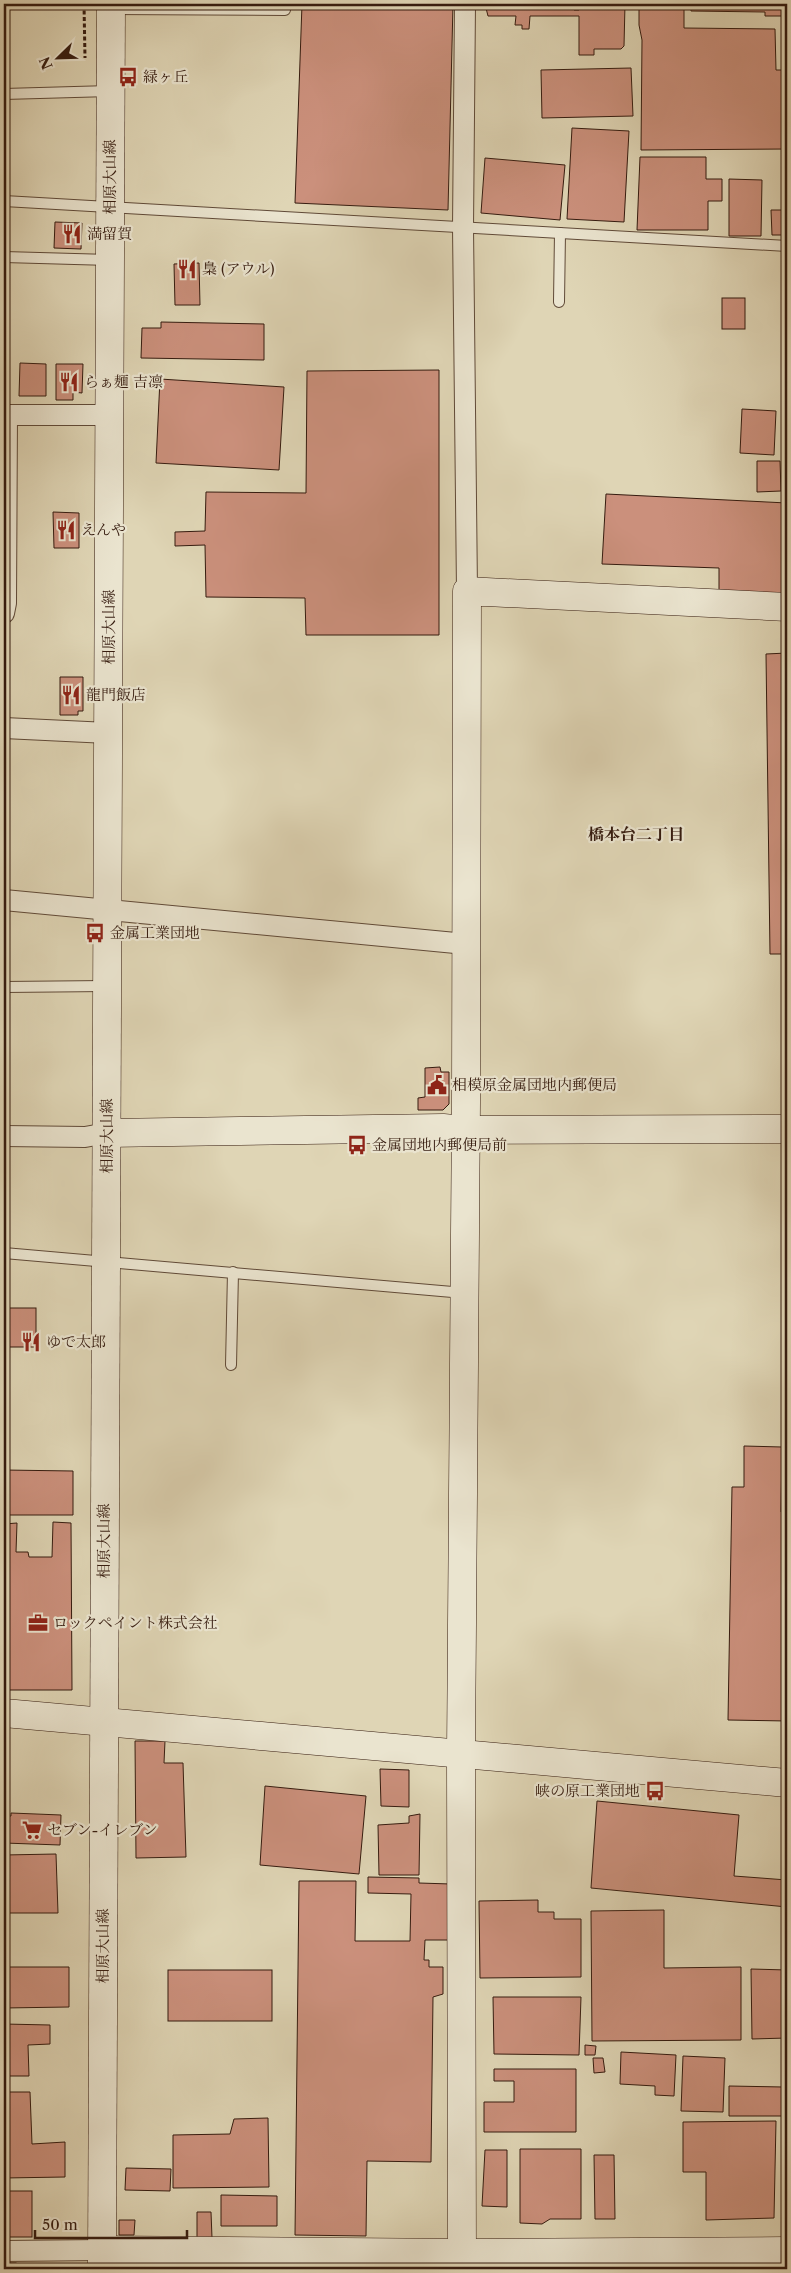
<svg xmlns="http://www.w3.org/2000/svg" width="791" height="2273" font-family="'Libre Caslon Text','Noto Serif JP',serif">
	<rect width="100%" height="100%" fill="#dfd5b5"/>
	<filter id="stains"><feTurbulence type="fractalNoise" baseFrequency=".004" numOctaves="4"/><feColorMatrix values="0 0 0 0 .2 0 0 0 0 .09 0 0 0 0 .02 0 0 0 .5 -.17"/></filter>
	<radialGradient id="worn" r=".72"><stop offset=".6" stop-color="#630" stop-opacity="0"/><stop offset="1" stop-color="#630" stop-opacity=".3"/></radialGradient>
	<g fill="#cb907c" stroke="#351b0f">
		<polygon points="302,4 453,4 448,210 295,203"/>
		<polygon points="483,4 574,4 574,10 579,10 579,4 625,4 624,46 621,49 594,49 594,55 579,55 579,16 530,16 529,29 522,29 522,25 515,25 516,16 488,16 486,8 483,8"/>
		<polygon points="639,4 684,4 684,28 775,29 776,70 787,70 787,149 641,150 642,40 639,25"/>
		<polygon points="691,4 785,4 785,16 765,16 765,12 691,11"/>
		<polygon points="631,68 633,116 542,118 541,70"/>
		<polygon points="572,128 629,131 624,222 567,219"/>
		<polygon points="640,157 706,157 706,179 722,179 722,201 708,201 708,230 637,230"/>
		<polygon points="485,158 565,165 560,220 481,213"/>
		<polygon points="729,179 762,180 761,236 729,236"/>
		<polygon points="771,210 787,210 787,235 772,235"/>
		<polygon points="4,211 9,211 7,247 4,247"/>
		<polygon points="55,222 82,223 81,249 54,248"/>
		<polygon points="199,263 200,305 175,305 174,264"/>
		<rect x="722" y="298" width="23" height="31"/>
		<polygon points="161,322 264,324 264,360 141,358 142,328 161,328"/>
		<polygon points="20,363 46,364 46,396 19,396"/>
		<polygon points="56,364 83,364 82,393 73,392 73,400 56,400"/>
		<polygon points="439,370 439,635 306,635 305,598 206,597 205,545 175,546 175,532 205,531 206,492 306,493 307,371"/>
		<polygon points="160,379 284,387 279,470 156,463"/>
		<polygon points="742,409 776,411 774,455 740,453"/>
		<polygon points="757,461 780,461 781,491 757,492"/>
		<polygon points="606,494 787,503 787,594 719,590 719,568 602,564"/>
		<polygon points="53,512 79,513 79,548 54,548"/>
		<polygon points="787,653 787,954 770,954 766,654"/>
		<polygon points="60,677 83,677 83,711 78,711 78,715 60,715"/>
		<polygon points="440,1067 441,1072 449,1072 449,1104 443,1110 418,1110 418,1098 425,1097 425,1068"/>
		<rect x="4" y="1308" width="32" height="39"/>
		<polygon points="744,1446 782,1447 781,1512 787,1512 787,1721 728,1720 732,1487 744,1487"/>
		<polygon points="4,1470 73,1471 73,1515 4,1515"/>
		<polygon points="53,1522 71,1523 72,1690 4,1690 4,1524 17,1523 16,1552 28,1552 29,1557 52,1557"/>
		<polygon points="135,1741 165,1741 164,1763 183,1763 186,1857 136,1858"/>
		<polygon points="380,1769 409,1770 409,1807 381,1806"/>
		<polygon points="265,1786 366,1796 359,1874 260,1865"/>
		<polygon points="597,1801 739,1815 734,1876 787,1880 787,1907 591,1888"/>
		<polygon points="11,1813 61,1815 60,1845 4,1843 4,1816 11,1816"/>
		<polygon points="420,1814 419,1875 379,1875 378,1825 409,1823 409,1816"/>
		<polygon points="56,1854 58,1913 4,1913 4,1855"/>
		<polygon points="368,1877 419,1878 419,1883 451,1884 450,1940 425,1940 424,1960 429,1960 429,1967 443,1967 443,1994 433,1997 431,2162 367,2161 366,2236 295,2235 299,1881 356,1881 355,1941 410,1941 411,1894 368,1893"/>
		<polygon points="538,1900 538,1912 554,1912 554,1919 581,1919 581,1977 480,1978 479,1901"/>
		<polygon points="664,1910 664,1968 741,1967 741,2040 592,2041 591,1911"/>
		<polygon points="4,1967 69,1967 69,2007 4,2008"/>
		<polygon points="751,1969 787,1970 787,2038 752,2039"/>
		<rect x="168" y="1970" width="104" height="51"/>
		<polygon points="493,1997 581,1997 579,2055 494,2054"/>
		<polygon points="4,2024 50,2025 50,2044 28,2045 29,2076 4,2076"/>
		<polygon points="585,2045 596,2046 595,2055 585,2055"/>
		<polygon points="621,2052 676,2055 674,2096 655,2095 655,2086 620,2084"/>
		<polygon points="683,2056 725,2058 723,2112 681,2111"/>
		<polygon points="593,2058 603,2058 605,2072 594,2073"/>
		<polygon points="494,2069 576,2069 576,2132 484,2132 484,2102 514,2102 514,2081 494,2081"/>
		<polygon points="729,2086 783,2087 783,2091 787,2091 787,2116 729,2116"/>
		<polygon points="4,2092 30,2092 32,2144 65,2142 65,2177 4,2178"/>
		<polygon points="268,2118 269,2187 173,2188 173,2135 230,2134 234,2119"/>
		<polygon points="776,2121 774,2218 706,2220 706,2172 683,2172 683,2122"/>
		<polygon points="520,2149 581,2149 581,2219 550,2219 542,2224 520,2223"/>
		<polygon points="485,2150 507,2150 507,2207 482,2206"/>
		<polygon points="594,2155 614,2155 615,2219 595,2219"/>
		<polygon points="126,2168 171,2169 170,2191 125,2190"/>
		<rect x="4" y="2191" width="28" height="46"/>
		<polygon points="221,2195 277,2196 277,2226 221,2226"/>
		<polygon points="197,2212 211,2212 212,2238 197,2238"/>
		<polygon points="119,2220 135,2220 134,2235 119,2235"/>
		<rect x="4" y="2263" width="12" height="6"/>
		<rect x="151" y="2266" width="124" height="3"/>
		<rect x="18" y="2267" width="60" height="2"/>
	</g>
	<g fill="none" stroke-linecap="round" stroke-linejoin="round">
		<defs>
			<g id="lane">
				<polyline points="111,9 285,10"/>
				<polyline points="4,94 110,91"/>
				<polyline points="4,201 787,246"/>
				<polyline points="4,257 110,260"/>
				<polyline points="559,302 560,233"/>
				<polyline points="4,987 106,986"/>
				<polyline points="4,1253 464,1293"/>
				<polyline points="231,1365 233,1272"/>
			</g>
			<g id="street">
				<polyline points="465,4 463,227 467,591"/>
				<polyline points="4,415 110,415"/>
				<polyline points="4,613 6,603 7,415"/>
				<polyline points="4,728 108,733"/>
				<polyline points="4,900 466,944"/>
				<polyline points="4,1136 85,1137 107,1133"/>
				<polyline points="4,2251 102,2250"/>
			</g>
			<g id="secondary">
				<polyline points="107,1133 443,1128 465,1130 787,1129"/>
				<polyline points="4,1713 787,1783"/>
				<polyline points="102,2250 462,2253 787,2251"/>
				<polyline points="102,2269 111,4"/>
				<polyline points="462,2269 461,1755 466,1103 467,591 787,607"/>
			</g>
		</defs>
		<use href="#lane" stroke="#604a38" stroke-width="12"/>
		<use href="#street" stroke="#604a38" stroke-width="22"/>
		<use href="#secondary" stroke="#351b0f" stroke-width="29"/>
		<polyline stroke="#351b0f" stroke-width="3" stroke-dasharray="4 2.5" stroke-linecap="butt" points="84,4 85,58"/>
		<use href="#lane" stroke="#eae4cf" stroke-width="10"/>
		<use href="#street" stroke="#eae4cf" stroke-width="20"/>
		<use href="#secondary" stroke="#eae4cf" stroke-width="28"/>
	</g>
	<defs>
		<symbol id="bus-bare" viewBox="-9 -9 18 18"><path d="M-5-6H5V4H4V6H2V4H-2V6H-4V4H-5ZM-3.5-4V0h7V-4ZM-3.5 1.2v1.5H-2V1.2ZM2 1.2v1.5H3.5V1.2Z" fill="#8f2418" stroke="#eae4cf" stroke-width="2.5" paint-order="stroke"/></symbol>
		<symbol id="restaurant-bare" viewBox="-9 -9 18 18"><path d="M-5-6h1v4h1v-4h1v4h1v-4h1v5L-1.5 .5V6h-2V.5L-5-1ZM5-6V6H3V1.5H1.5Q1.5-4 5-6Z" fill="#8f2418" stroke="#eae4cf" stroke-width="2.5" paint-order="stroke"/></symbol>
		<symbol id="civic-bare" viewBox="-9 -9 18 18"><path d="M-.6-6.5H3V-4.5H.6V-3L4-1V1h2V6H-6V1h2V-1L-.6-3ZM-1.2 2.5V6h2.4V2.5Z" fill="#8f2418" stroke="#eae4cf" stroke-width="2.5" paint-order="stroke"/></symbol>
		<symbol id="office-bare" viewBox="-9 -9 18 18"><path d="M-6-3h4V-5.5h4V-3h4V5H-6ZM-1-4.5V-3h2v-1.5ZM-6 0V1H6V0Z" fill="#8f2418" stroke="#eae4cf" stroke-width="2.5" paint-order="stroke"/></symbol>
		<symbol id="supermarket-bare" viewBox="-9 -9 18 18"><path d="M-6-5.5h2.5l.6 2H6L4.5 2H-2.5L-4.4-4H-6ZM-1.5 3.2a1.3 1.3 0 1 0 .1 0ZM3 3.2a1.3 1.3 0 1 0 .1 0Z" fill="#8f2418" stroke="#eae4cf" stroke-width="2.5" paint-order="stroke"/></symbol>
	</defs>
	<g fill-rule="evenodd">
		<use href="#bus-bare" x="114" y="63" width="28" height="28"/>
		<use href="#restaurant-bare" x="58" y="220" width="28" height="28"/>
		<use href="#restaurant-bare" x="173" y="255" width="28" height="28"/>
		<use href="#restaurant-bare" x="55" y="368" width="28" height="28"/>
		<use href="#restaurant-bare" x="52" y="516" width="28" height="28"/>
		<use href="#restaurant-bare" x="57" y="681" width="28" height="28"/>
		<use href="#bus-bare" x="81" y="919" width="28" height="28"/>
		<use href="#civic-bare" x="423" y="1071" width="28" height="28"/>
		<use href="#bus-bare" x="343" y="1131" width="28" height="28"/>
		<use href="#restaurant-bare" x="17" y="1328" width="28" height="28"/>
		<use href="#office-bare" x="24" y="1609" width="28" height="28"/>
		<use href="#bus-bare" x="641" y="1777" width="28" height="28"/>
		<use href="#supermarket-bare" x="18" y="1816" width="28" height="28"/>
	</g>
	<g text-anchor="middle" stroke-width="4.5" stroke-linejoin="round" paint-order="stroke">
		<g font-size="15" fill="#351b0f" stroke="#eae4cf" text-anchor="start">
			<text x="143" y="82">緑ヶ丘</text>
			<text x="87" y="239">満留賀</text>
			<text x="202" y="274">梟 (アウル)</text>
			<text x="84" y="387">らぁ麺 吉凛</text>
			<text x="81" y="535">えんや</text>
			<text x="86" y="700">龍門飯店</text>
			<text x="110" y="938">金属工業団地</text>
			<text x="452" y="1090">相模原金属団地内郵便局</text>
			<text x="372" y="1150">金属団地内郵便局前</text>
			<text x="46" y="1347">ゆで太郎</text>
			<text x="53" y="1628">ロックペイント株式会社</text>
			<text x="640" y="1796" text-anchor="end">峡の原工業団地</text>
			<text x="47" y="1835">セブン-イレブン</text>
		</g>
		<g font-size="15" fill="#351b0f" stroke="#eae4cf">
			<text transform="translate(110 177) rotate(-90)" y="5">相原大山線</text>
			<text transform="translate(109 627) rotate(-90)" y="5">相原大山線</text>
			<text transform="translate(107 1136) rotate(-90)" y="5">相原大山線</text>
			<text transform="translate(104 1541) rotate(-90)" y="5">相原大山線</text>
			<text transform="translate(103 1946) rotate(-90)" y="5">相原大山線</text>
		</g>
		<g font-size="16" font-weight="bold" fill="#351b0f" stroke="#eae4cf">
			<text x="636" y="840">橋本台二丁目</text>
		</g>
	</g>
	<rect width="791" height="2273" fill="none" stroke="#dfd5b5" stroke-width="20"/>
	<rect x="5" y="5" width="781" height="2263" fill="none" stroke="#351b0f" stroke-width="2.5"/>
	<rect x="10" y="10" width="771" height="2253" fill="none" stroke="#351b0f"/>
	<g transform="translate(58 58) rotate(247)" stroke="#eae4cf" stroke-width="4" paint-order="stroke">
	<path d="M0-4L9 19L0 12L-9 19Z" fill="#351b0f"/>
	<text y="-8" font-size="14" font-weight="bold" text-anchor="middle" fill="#351b0f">N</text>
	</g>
	<path d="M35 2230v8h152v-8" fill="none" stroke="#351b0f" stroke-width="2.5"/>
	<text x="42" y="2230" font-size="15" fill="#351b0f" stroke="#eae4cf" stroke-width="4" paint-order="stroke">50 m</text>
	<rect width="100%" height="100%" filter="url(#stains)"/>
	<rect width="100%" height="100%" fill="url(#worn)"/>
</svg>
